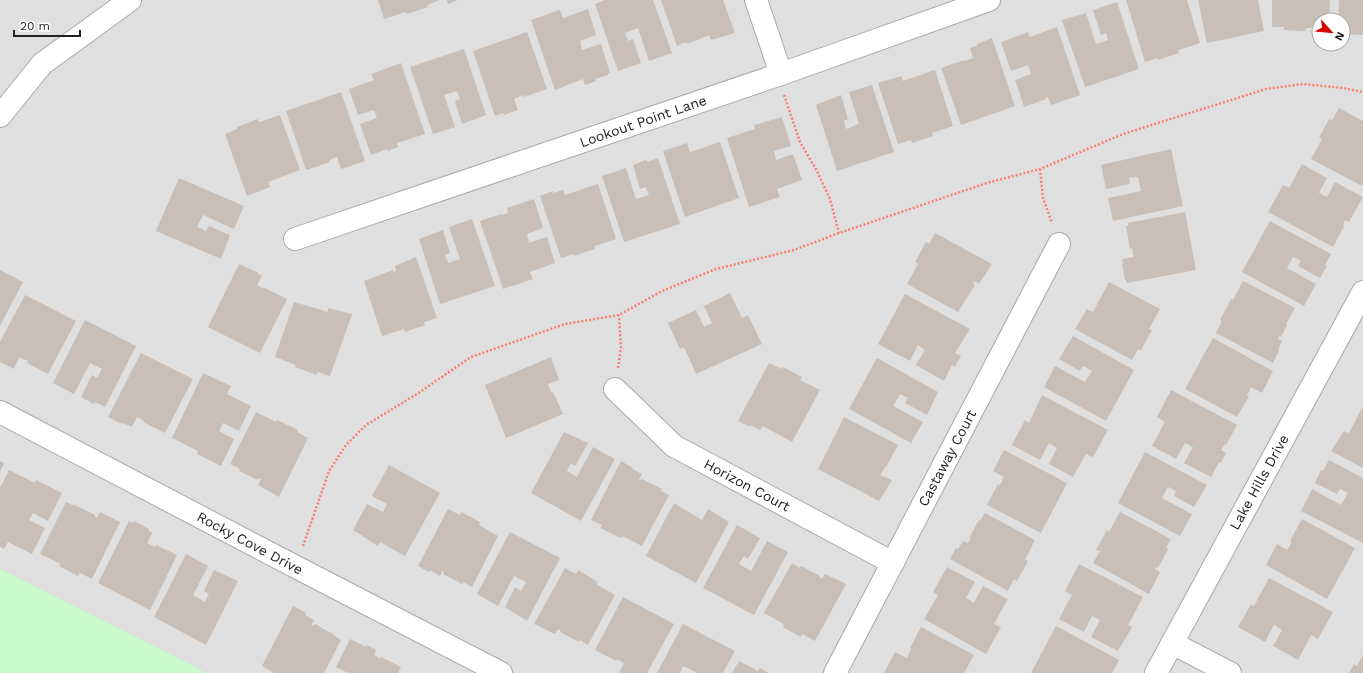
<svg xmlns="http://www.w3.org/2000/svg" width="1363" height="673" font-family="'Work Sans',sans-serif">
	<rect width="100%" height="100%" fill="#f2efe9"/>
	<path fill="#e0dfdf" fill-rule="evenodd" d="M0,0H1363V673H0ZM1319,20H1343V44H1319Z"/>
	<polygon fill="#c8facc" points="0,569 197,668 206,673 0,673"/>
	<g fill="#c7bfb8">
		<polygon points="378,0 440,0 427,5 428,7 407,14 406,12 384,19"/>
		<polygon points="447,0 458,0 448,4"/>
		<polygon points="605,0 653,0 672,53 649,61 638,28 625,33 628,41 633,39 641,63 618,71 595,4"/>
		<polygon points="661,0 723,0 735,33 711,40 709,35 707,36 687,44 686,42 677,46"/>
		<polygon points="1126,0 1187,0 1200,43 1179,50 1179,53 1158,60 1158,58 1145,62"/>
		<polygon points="1198,0 1258,0 1264,31 1207,43"/>
		<polygon points="1272,0 1330,0 1329,20 1319,20 1319,28 1306,28 1306,31 1284,30 1284,27 1272,27"/>
		<polygon points="1339,0 1363,0 1363,35 1343,34 1343,20 1338,20"/>
		<polygon points="1117,2 1139,69 1085,87 1062,20 1086,13 1096,44 1108,40 1106,33 1101,35 1093,10"/>
		<polygon points="588,9 596,35 580,41 582,50 601,44 610,73 608,73 608,75 595,79 596,81 585,85 583,79 555,90 531,20 560,10 563,18"/>
		<polygon points="1057,27 1080,95 1051,105 1048,97 1045,98 1046,99 1024,107 1015,80 1031,74 1028,65 1011,71 1001,42 1028,32 1030,37"/>
		<polygon points="527,32 547,89 524,97 523,95 514,99 518,110 504,115 503,113 495,116 473,51"/>
		<polygon points="992,38 1015,106 961,125 941,68 964,60 965,61 973,58 970,48 977,46 977,44"/>
		<polygon points="464,49 486,115 462,124 455,101 460,99 457,91 444,95 455,127 433,134 410,67"/>
		<polygon points="401,63 425,134 397,143 398,147 388,151 387,149 371,155 360,124 377,118 374,110 358,115 349,89 374,80 371,74"/>
		<polygon points="935,70 953,126 932,133 933,136 912,143 911,140 898,144 878,83 901,76 903,81"/>
		<polygon points="872,85 894,152 837,171 816,105 841,95 848,119 844,121 846,129 859,124 849,92"/>
		<polygon points="341,92 365,161 341,169 337,157 329,160 330,162 306,170 286,111"/>
		<polygon points="1339,108 1363,121 1363,184 1362,186 1311,159 1322,139 1319,138 1329,119 1332,120"/>
		<polygon points="280,115 300,170 268,182 270,187 247,196 225,134 237,129 237,127 258,119 259,122"/>
		<polygon points="782,117 791,146 774,151 776,160 793,154 802,180 777,189 780,197 749,207 727,138 755,129 754,125"/>
		<polygon points="720,142 739,198 685,217 663,151 687,143 690,152"/>
		<polygon points="1171,149 1183,206 1113,221 1108,198 1141,191 1138,177 1129,178 1130,184 1106,189 1101,165"/>
		<polygon points="658,158 680,224 624,242 602,176 626,168 636,199 649,195 646,187 640,189 633,165 646,160 647,162"/>
		<polygon points="1302,164 1327,178 1319,193 1327,197 1335,182 1363,197 1349,222 1345,220 1343,225 1344,226 1333,247 1268,212 1283,185 1289,188"/>
		<polygon points="179,178 244,206 234,229 203,215 197,227 206,231 209,226 230,235 221,259 156,231"/>
		<polygon points="598,184 616,239 595,246 595,249 574,256 573,254 561,258 540,196 553,191 553,193 563,190 565,195"/>
		<polygon points="534,199 543,228 527,234 529,243 547,237 555,263 530,272 533,279 503,289 480,221 501,214 502,215 508,213 507,208"/>
		<polygon points="1185,212 1196,270 1127,283 1126,280 1125,280 1122,265 1123,264 1122,259 1134,257 1132,248 1130,249 1126,226 1128,226 1128,223"/>
		<polygon points="472,219 495,286 440,304 419,239 443,230 450,253 445,255 448,263 460,259 449,227"/>
		<polygon points="1270,221 1331,254 1325,265 1327,266 1320,278 1298,266 1301,261 1293,257 1287,268 1316,284 1304,306 1242,272"/>
		<polygon points="935,233 992,264 979,284 974,281 973,284 975,285 958,312 907,284 918,264 915,262 926,242 929,244"/>
		<polygon points="416,257 437,318 424,322 425,325 405,332 404,329 382,336 364,281 393,270 393,272 396,271 395,266"/>
		<polygon points="239,264 259,273 258,274 262,276 257,285 265,289 265,288 287,299 260,353 208,327"/>
		<polygon points="0,270 23,282 0,326"/>
		<polygon points="1243,281 1295,308 1286,324 1287,325 1281,337 1279,336 1278,339 1282,341 1278,350 1279,351 1273,363 1216,333 1222,321 1220,320 1231,299 1233,300"/>
		<polygon points="1109,282 1160,309 1149,329 1152,330 1141,350 1138,349 1132,360 1075,329 1087,309 1093,312"/>
		<polygon points="730,293 742,318 748,315 762,344 696,374 684,347 680,349 668,323 696,310 704,327 712,323 704,306"/>
		<polygon points="905,294 970,329 955,353 961,356 955,367 952,365 944,381 916,365 925,350 918,345 910,361 878,344"/>
		<polygon points="25,295 76,321 48,374 27,363 28,361 19,357 14,369 0,362 0,342"/>
		<polygon points="294,302 325,311 327,313 328,308 352,314 330,376 317,372 317,375 295,367 296,365 275,357"/>
		<polygon points="85,320 136,346 105,407 95,402 94,404 81,397 92,375 97,378 102,369 90,363 74,394 53,383"/>
		<polygon points="1073,336 1134,370 1106,421 1044,387 1055,366 1085,382 1092,371 1083,366 1080,371 1059,359"/>
		<polygon points="1213,338 1273,371 1262,393 1251,387 1247,395 1249,396 1237,417 1185,389"/>
		<polygon points="141,353 193,379 165,433 143,422 144,421 137,417 132,427 123,423 122,424 108,417"/>
		<polygon points="551,357 559,380 548,384 551,392 553,392 563,414 506,438 485,385"/>
		<polygon points="877,358 938,392 927,415 905,403 908,398 900,394 893,406 923,422 911,443 849,409"/>
		<polygon points="769,363 782,369 783,367 802,377 800,380 820,390 792,442 763,426 760,430 751,425 750,427 738,421"/>
		<polygon points="203,373 231,386 227,394 251,406 239,431 223,423 219,431 234,439 221,466 197,454 198,451 172,438"/>
		<polygon points="1171,390 1237,425 1226,445 1225,444 1221,450 1226,453 1221,463 1219,462 1211,477 1184,463 1193,447 1185,443 1176,459 1152,446 1165,422 1157,417"/>
		<polygon points="1042,395 1108,430 1093,457 1086,454 1073,477 1049,464 1057,448 1049,443 1040,460 1012,445 1025,420 1029,423"/>
		<polygon points="1363,406 1363,468 1331,451 1344,431 1349,433"/>
		<polygon points="256,412 276,422 277,420 298,430 297,432 308,438 279,497 258,485 261,479 259,478 258,480 239,471 240,469 230,464"/>
		<polygon points="844,417 898,445 886,467 885,467 880,475 892,480 879,501 818,469"/>
		<polygon points="564,432 588,443 575,466 571,463 567,471 577,477 593,447 615,459 581,521 531,493"/>
		<polygon points="1004,450 1067,483 1041,533 987,505 998,484 1000,485 1004,477 993,471"/>
		<polygon points="1145,452 1207,485 1194,507 1174,496 1176,491 1168,487 1162,498 1192,514 1180,536 1118,503"/>
		<polygon points="1329,460 1363,478 1363,543 1301,511 1312,489 1341,505 1348,493 1340,489 1337,494 1315,483 1321,470 1323,471"/>
		<polygon points="0,461 4,463 0,472"/>
		<polygon points="621,461 633,468 632,469 642,474 639,479 641,480 642,479 662,489 661,491 669,495 642,546 622,536 621,538 600,528 602,525 591,520"/>
		<polygon points="389,465 440,493 405,556 380,542 378,546 353,530 367,504 383,512 387,504 372,496"/>
		<polygon points="9,470 35,483 36,480 62,493 48,521 33,513 29,520 45,528 32,554 8,542 4,549 0,547 0,488"/>
		<polygon points="66,502 75,506 75,505 95,515 95,517 97,518 100,512 120,522 92,579 80,573 78,576 59,566 61,564 40,554"/>
		<polygon points="674,503 702,520 708,509 729,522 696,583 646,556"/>
		<polygon points="448,509 460,515 461,512 480,522 479,525 498,536 472,587 463,582 462,584 443,574 444,572 442,571 440,576 430,570 429,572 418,566"/>
		<polygon points="1120,512 1171,539 1166,548 1168,549 1158,568 1156,567 1155,569 1160,572 1149,594 1093,563 1100,551 1096,550 1107,530 1109,532"/>
		<polygon points="985,513 1035,540 1025,560 1028,561 1017,581 1014,579 1008,591 950,559 956,548 958,549 963,541 968,543 971,538 969,538 979,520 980,521"/>
		<polygon points="1302,519 1355,548 1327,599 1266,565 1277,544 1287,550 1292,542 1290,541"/>
		<polygon points="129,521 133,523 134,521 149,529 149,531 152,533 147,543 155,547 156,545 177,555 150,610 98,583"/>
		<polygon points="737,525 760,538 748,559 744,556 739,564 751,571 767,541 788,552 754,615 703,588"/>
		<polygon points="510,532 560,558 527,621 505,607 515,587 521,591 526,582 514,576 498,606 477,594"/>
		<polygon points="186,554 208,566 193,595 205,602 209,594 204,591 214,570 238,581 206,645 154,617"/>
		<polygon points="792,563 800,568 801,566 820,576 820,577 822,579 825,574 846,584 815,641 802,634 801,637 783,627 784,624 764,613"/>
		<polygon points="1079,564 1143,597 1128,625 1132,627 1118,651 1091,637 1100,620 1092,616 1084,632 1059,619 1072,595 1065,591"/>
		<polygon points="947,567 975,582 966,598 974,603 983,586 1008,599 994,624 1001,627 986,654 924,619 938,595 933,592"/>
		<polygon points="565,568 576,574 578,570 598,582 596,584 615,595 588,645 580,640 579,642 560,632 561,631 558,629 555,634 534,624"/>
		<polygon points="1269,578 1333,612 1318,639 1311,635 1298,660 1273,646 1282,630 1274,625 1265,642 1238,627 1251,604 1254,606"/>
		<polygon points="623,597 674,624 647,673 619,673 624,663 617,659 616,661 595,650"/>
		<polygon points="293,606 306,613 305,615 314,620 311,625 314,626 315,624 333,634 333,635 341,640 324,673 274,673 262,666"/>
		<polygon points="683,624 735,651 723,673 695,673 696,672 683,666 680,673 657,673"/>
		<polygon points="1056,626 1119,660 1112,673 1031,673"/>
		<polygon points="921,627 974,655 964,673 884,673 895,652 907,658 911,649 910,648"/>
		<polygon points="350,639 366,647 367,645 376,650 374,655 380,659 381,657 401,667 398,673 348,673 336,667"/>
		<polygon points="1363,655 1363,673 1349,673 1354,664 1357,666"/>
		<polygon points="739,661 758,671 760,668 768,673 732,673"/>
	</g>
	<g fill="none" stroke-linecap="round" stroke-linejoin="round">
		<defs>
			<g id="minor">
				<polyline points="756,0 781,74"/>
				<polyline points="0,116 42,64 130,0"/>
				<polyline points="295,239 781,74 989,0"/>
				<polyline points="615,389 674,446 893,563"/>
				<polyline points="0,412 294,566 501,673"/>
				<polyline points="1172,643 1230,673"/>
				<polyline points="835,673 1059,244"/>
				<polyline points="1156,673 1363,292"/>
			</g>
		</defs>
		<use href="#minor" stroke="#a9a9a9" stroke-width="24"/>
		<g stroke="#fa8072" stroke-width="2.5" stroke-dasharray="2 2" stroke-linecap="butt">
			<polyline points="784,95 800,142 817,171 830,199 839,233"/>
			<polyline points="1040,169 1043,198 1052,223"/>
			<polyline points="618,368 621,348 619,315"/>
			<polyline points="303,546 329,471 346,445 366,425 417,394 471,357 565,324 619,315 662,291 716,269 794,250 839,233 987,183 1040,169 1123,134 1266,89 1303,84 1343,88 1363,92"/>
		</g>
		<use href="#minor" stroke="#fff" stroke-width="22"/>
	</g>
	<g text-anchor="middle" stroke-width="3.5" stroke-linejoin="round" paint-order="stroke">
		<g font-size="14" fill="#222" stroke="#fff">
			<text transform="translate(643 121) rotate(-19)" y="5">Lookout Point Lane</text>
			<text transform="translate(947 458) rotate(-62)" y="5">Castaway Court</text>
			<text transform="translate(1259 482) rotate(-61)" y="5">Lake Hills Drive</text>
			<text transform="translate(747 485) rotate(28)" y="5">Horizon Court</text>
			<text transform="translate(250 543) rotate(28)" y="5">Rocky Cove Drive</text>
		</g>
	</g>
	<g transform="translate(1331 32) rotate(117)"><circle r="19" fill="#ffffff" stroke="#a7a7a7"/>
	<path d="M0-3L7 15L0 10L-7 15Z" fill="#d40000"/>
	<text y="-6" font-size="11" font-weight="bold" text-anchor="middle" fill="#222222">N</text>
	</g>
	<path d="M14 30v6h66v-6" fill="none" stroke="#222222" stroke-width="2"/>
	<text x="20" y="30" font-size="12" fill="#222222" stroke="#ffffff" stroke-width="3" paint-order="stroke">20 m</text>
</svg>
